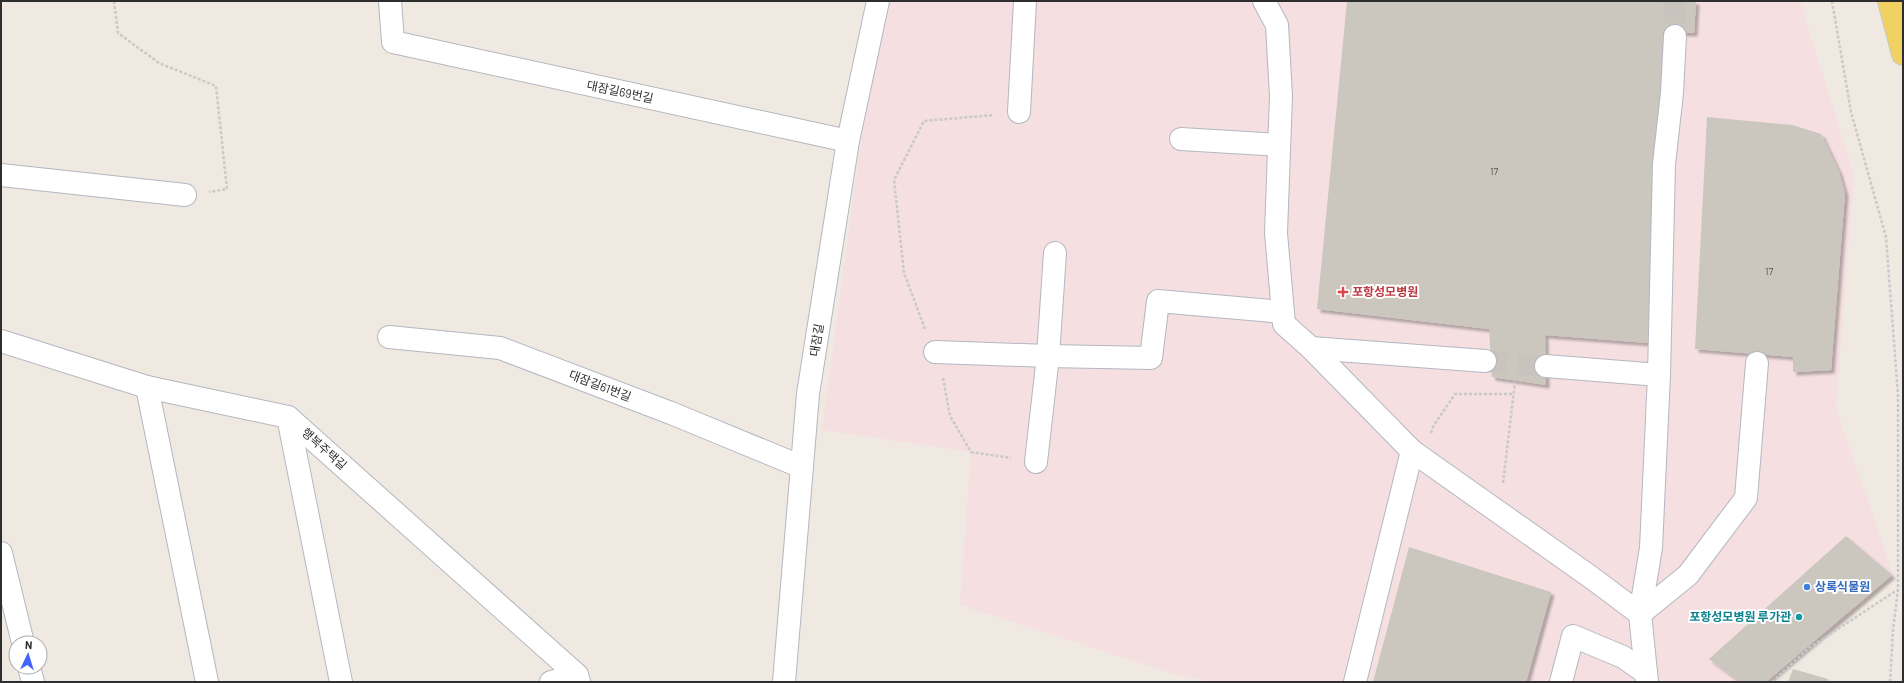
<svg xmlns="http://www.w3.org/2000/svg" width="1904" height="683" font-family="Barlow,'Noto Sans KR',sans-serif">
	<defs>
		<filter id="shadow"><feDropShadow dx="3.5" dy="3.5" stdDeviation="1" flood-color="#0004"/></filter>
	</defs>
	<rect width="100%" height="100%" fill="#efe9e1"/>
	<polygon fill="#f5dfe0" points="880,1 1800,1 1854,175 1836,408 1894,577 1772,682 1214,682 1174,674 960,605 971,452 822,430"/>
	<g fill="#cbc7bf" filter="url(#shadow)">
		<polygon points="1347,1 1696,1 1694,33 1663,32 1649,343 1545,335 1546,385 1492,377 1489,329 1317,309"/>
		<polygon points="1707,117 1792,125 1821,134 1839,172 1845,193 1831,370 1793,372 1793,357 1695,349"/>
		<polygon points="1846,536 1892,575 1766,682 1740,682 1709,659"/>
		<polygon points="1409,547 1551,592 1526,682 1373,682"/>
		<polygon points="1793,669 1828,679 1827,682 1788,682"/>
	</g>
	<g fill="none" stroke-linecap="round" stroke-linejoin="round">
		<g stroke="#c8c4bd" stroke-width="22" stroke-dasharray="22 11" stroke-linecap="butt">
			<polyline points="1674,1 1675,36"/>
			<polyline points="1485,361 1546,366"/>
		</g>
		<defs>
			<g id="minor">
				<polyline points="390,1 393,42 848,141"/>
				<polyline points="1264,1 1277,25 1281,96 1276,233 1284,324 1311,348 1412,451 1592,578 1640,614"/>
				<polyline points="1019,112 1025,1"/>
				<polyline points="1181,139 1279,145"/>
				<polyline points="1,175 185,195"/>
				<polyline points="389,337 500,348 671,413 802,467"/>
				<polyline points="1,341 147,387 288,417 577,675 579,682"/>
				<polyline points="1311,348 1485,361"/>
				<polyline points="935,352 1048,356 1055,253"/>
				<polyline points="1546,366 1659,375"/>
				<polyline points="147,387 207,682"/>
				<polyline points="288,417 341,682"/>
				<polyline points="1036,462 1048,356 1151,358 1158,301 1283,312"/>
				<polyline points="1,553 23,643"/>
				<polyline points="1640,614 1688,575 1746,498 1757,363"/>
				<polyline points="29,667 33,682"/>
				<polyline points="551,682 577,675"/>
				<polyline points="784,682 808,394 848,141 878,1"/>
				<polyline points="1355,682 1412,451"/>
				<polyline points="1561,682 1573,636 1623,657 1646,673"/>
				<polyline points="1647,682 1640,614 1651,548 1659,375 1664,164 1672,93 1675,36"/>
			</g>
			<polyline id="major" points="1889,1 1903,54"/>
		</defs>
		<use href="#minor" stroke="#b4b7c1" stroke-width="24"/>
		<use href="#major" stroke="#c9c9c9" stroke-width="24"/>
		<g stroke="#c9c9c9" stroke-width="2.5" stroke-dasharray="3 2" stroke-linecap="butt">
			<polyline points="114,1 118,33 159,63 216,86 227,189 209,192"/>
			<polyline points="1832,1 1851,112 1886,237 1898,395 1898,590 1893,630 1890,682"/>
			<polyline points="925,329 904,273 894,180 924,121 994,115"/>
			<polyline points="943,378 950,416 971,452 1011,458"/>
			<polyline points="1431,433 1434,425 1455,394 1513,394"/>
			<polyline points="1503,483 1515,382"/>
			<polyline points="1772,682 1809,648 1897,590"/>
		</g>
		<use href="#minor" stroke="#fff" stroke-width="22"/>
		<use href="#major" stroke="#f2d163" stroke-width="22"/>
	</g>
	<path fill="#e0444e" stroke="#fff" stroke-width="1.5" d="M1341 286h4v4h4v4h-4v4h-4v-4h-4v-4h4z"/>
	<circle fill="#3f7fe0" stroke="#fff" stroke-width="1.5" cx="1807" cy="587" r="4"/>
	<circle fill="#0f9aa8" stroke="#fff" stroke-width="1.5" cx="1799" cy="617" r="4"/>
	<g text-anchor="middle" stroke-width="4" stroke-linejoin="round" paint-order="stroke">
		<g font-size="10" fill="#555452">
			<text x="1494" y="175">17</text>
			<text x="1769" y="275">17</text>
		</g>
		<g font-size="12" fill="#2e2e2e" stroke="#fff">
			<text transform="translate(620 92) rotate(12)" y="4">대잠길69번길</text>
			<text transform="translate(817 340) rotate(-81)" y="4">대잠길</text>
			<text transform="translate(600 386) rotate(21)" y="4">대잠길61번길</text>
			<text transform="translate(324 449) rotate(42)" y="4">행복주택길</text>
		</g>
		<g font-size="12" font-weight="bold" fill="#be3a42" stroke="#fff" text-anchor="start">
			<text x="1352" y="296">포항성모병원</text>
		</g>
		<g font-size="12" font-weight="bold" fill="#366cbe" stroke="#fff" text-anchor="start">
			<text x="1815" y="591">상록식물원</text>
		</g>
		<g font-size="12" font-weight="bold" fill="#0d838f" stroke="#fff" text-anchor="end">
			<text x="1791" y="621">포항성모병원 루가관</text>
		</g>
	</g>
	<rect width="1904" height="683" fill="none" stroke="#2e2e2e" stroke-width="4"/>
	<g transform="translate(28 655) rotate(4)"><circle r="19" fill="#ffffff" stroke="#ababab"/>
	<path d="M0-3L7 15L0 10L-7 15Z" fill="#4264fb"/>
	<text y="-6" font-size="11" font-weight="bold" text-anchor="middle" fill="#2e2e2e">N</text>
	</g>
</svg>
